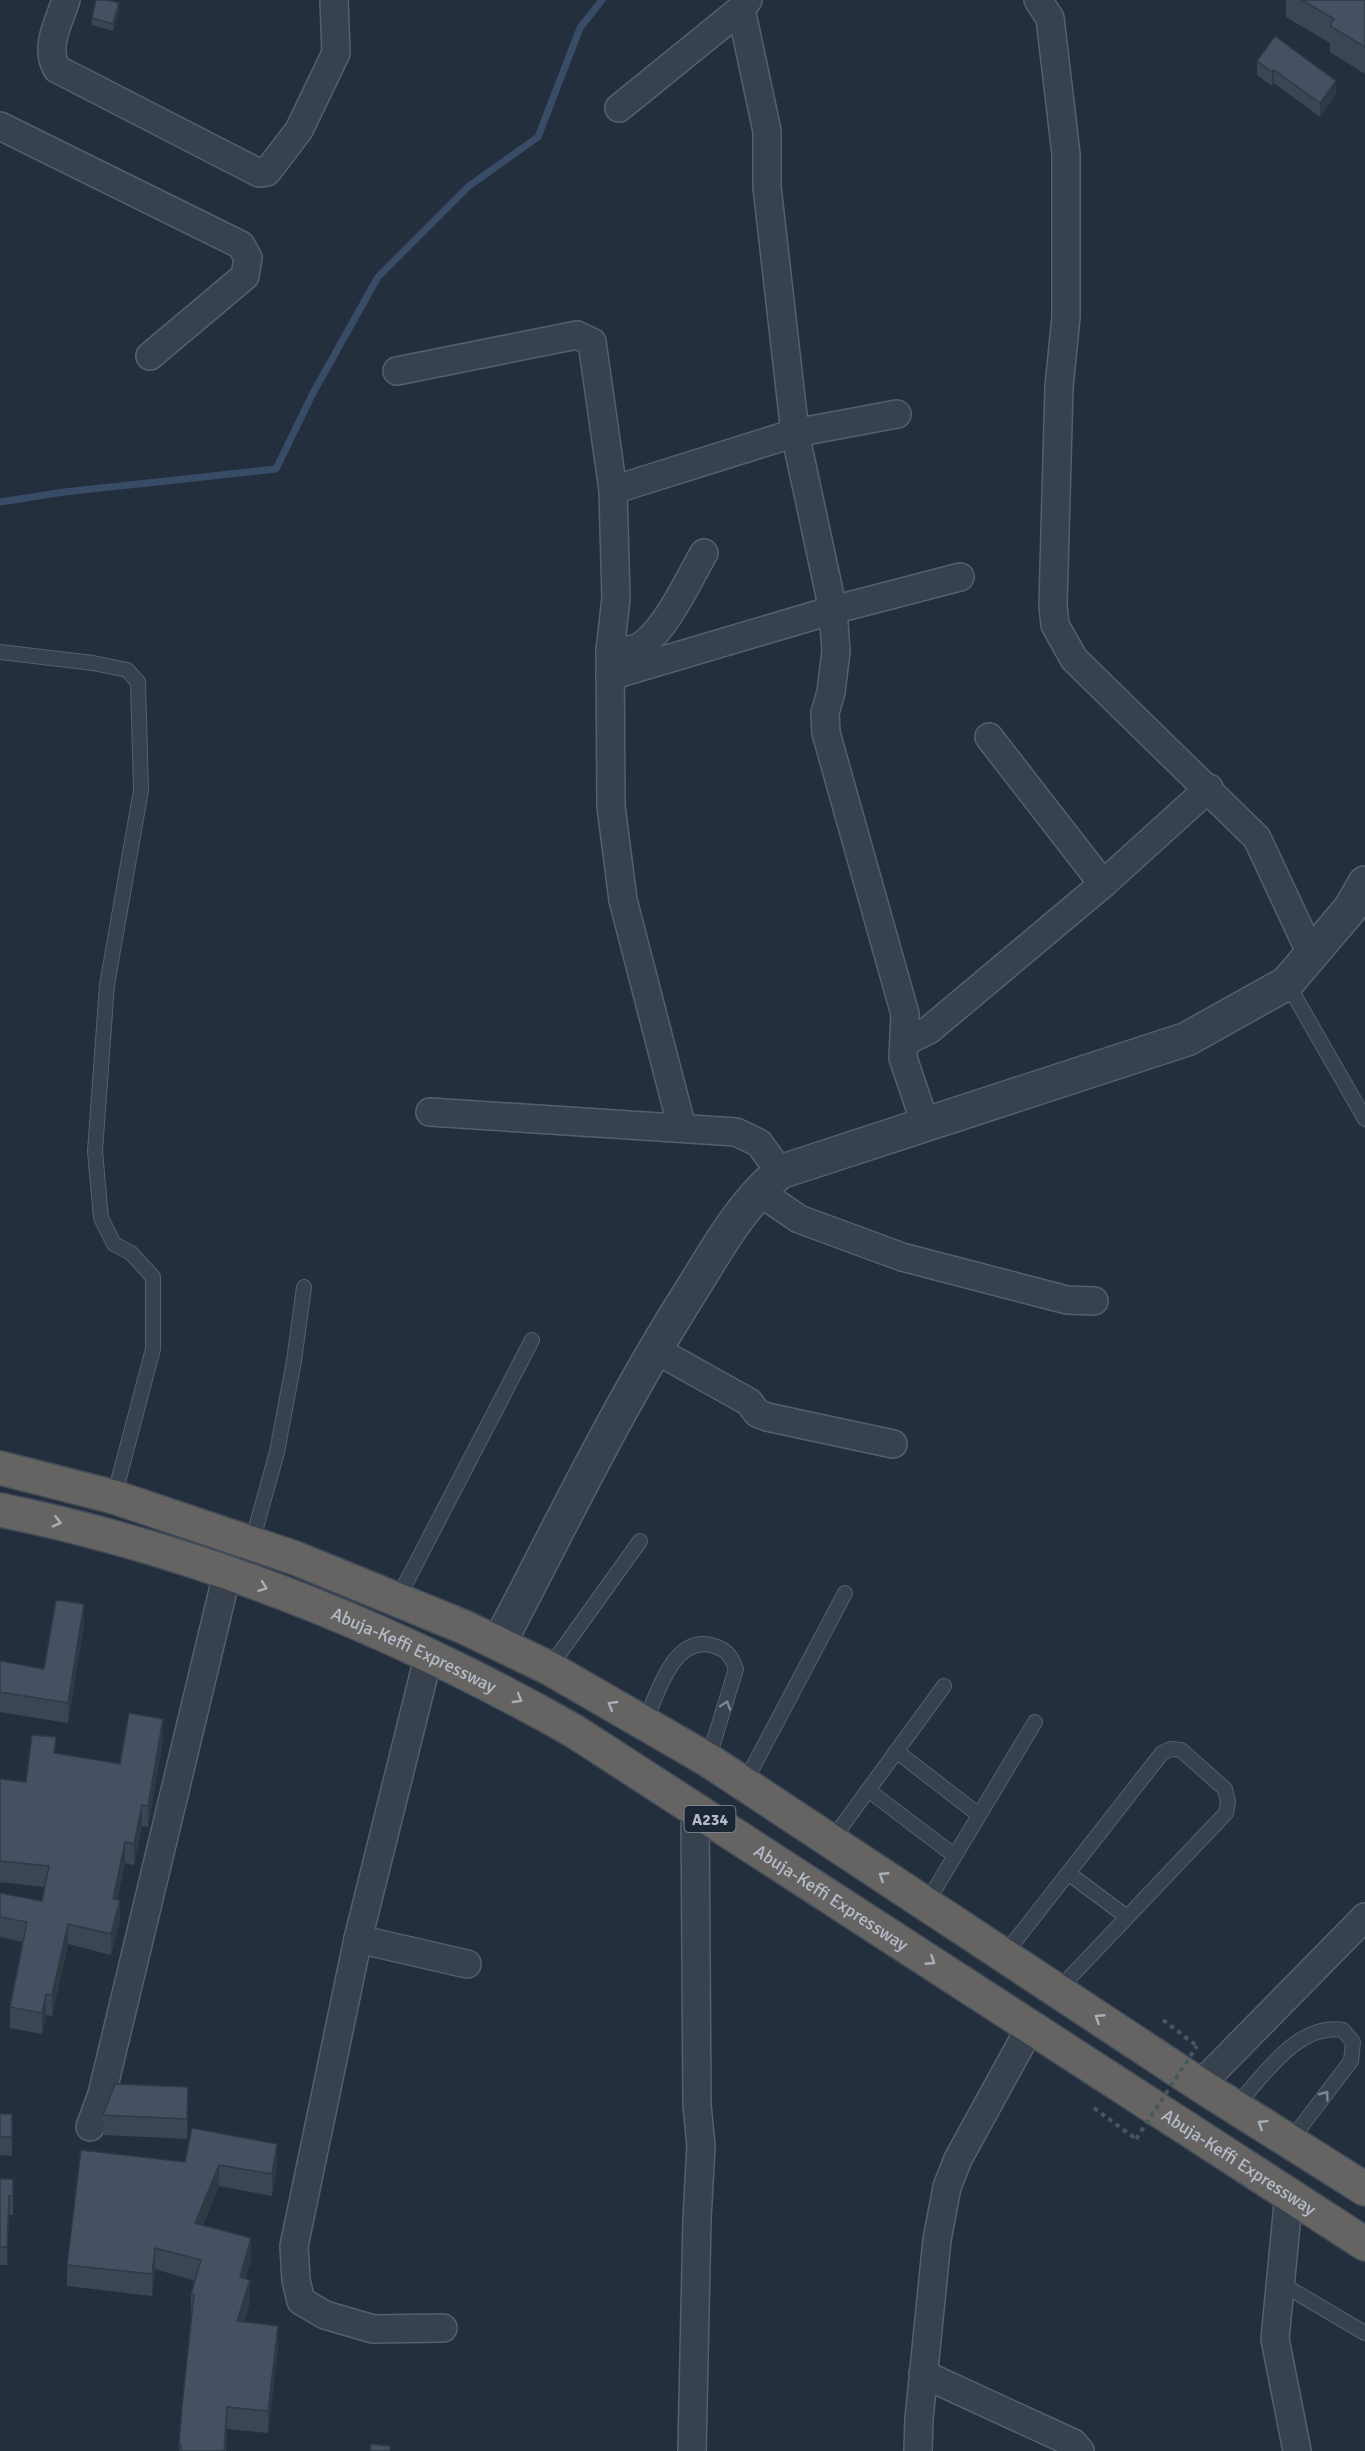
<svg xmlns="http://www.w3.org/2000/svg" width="1365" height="2451" font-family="Signika,sans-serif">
	<rect width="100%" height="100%" fill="#242f3e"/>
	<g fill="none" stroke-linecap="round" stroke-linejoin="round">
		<polyline stroke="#394c67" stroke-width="7" points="0,502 64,492 276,469 313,393 378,277 469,186 538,137 580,28 602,0"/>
		<defs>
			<g id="service">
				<polyline points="0,652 93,663 127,670 138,682 141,790 107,985 95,1151 101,1218 114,1244 131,1253 153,1277 153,1349 114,1497"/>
				<polyline points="1287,983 1365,1119"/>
				<polyline points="252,1542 277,1452 294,1361 304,1287"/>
				<polyline points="397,1600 532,1340"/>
				<polyline points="549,1668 640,1541"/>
				<path d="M644,1724C657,1696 672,1636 711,1645C726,1649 731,1655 736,1669L708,1760"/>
				<polyline points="896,1751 979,1815"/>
				<polyline points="744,1784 845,1593"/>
				<polyline points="868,1790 955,1856"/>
				<polyline points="831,1841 944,1686"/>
				<polyline points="1068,1873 1127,1917"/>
				<polyline points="926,1904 1035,1722"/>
				<polyline points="1004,1955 1162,1753 1171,1749 1181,1750 1225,1789 1228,1802 1226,1813 1057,1991"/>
				<path d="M1235,2107C1263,2077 1297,2022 1343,2030L1353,2042L1351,2061L1290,2141"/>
				<polyline points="1280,2283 1365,2333"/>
			</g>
			<g id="minor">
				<path d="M66,0C59,22 44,47 57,69L259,173L267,172L299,130L336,53L334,0"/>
				<polyline points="1038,0 1050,18 1066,154 1066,317 1059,387 1053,606 1055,625 1074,659 1257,838 1312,956"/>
				<polyline points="741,9 767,131 767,187 795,433 833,610 836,651 831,692 825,713 826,733 905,1014 903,1058 925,1123"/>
				<polyline points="619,108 741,9 748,0"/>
				<polyline points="0,126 241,245 248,258 245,276 150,356"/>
				<polyline points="397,371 577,335 592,342 613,490 616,598 610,651 611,806 623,900 682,1128"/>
				<polyline points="613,490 795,433 897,414"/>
				<path d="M610,651C617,650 627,651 634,649C662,640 689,578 704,553"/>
				<polyline points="610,676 833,610 960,577"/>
				<polyline points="989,737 1103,884"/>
				<polyline points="904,1042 929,1030 1103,884 1209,788"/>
				<polyline points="430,1112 736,1132 759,1143 780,1172"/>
				<polyline points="758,1191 799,1219 902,1257 1067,1300 1094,1301"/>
				<polyline points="654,1349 749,1402 757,1413 767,1417 893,1444"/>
				<polyline points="429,1654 358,1939 294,2246 296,2280 301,2301 325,2315 373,2329 443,2328"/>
				<polyline points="358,1939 467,1964"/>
				<polyline points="1200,2085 1365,1917"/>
				<polyline points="90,2127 102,2094 227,1574"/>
				<polyline points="1289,2194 1275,2339 1297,2451"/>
				<polyline points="923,2374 1073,2443 1080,2451"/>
				<polyline points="692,2451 697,2219 701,2146 697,2105 695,1810"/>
				<polyline points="918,2451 919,2419 937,2240 947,2187 958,2159 1031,2026"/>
			</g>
			<path id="tertiary" d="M499,1643C561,1525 619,1404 691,1291C717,1249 741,1205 780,1172L1187,1039L1287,983L1350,909L1365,883"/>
			<g id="trunk">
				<polyline points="0,1468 114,1497 295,1558 464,1627 549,1668 708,1760 1200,2085 1365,2189"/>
				<path id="s1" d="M0,1510C201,1551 396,1630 574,1731L1365,2244"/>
			</g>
		</defs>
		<use href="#service" stroke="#565f6c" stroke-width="16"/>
		<use href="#minor" stroke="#565f6c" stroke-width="30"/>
		<use href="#tertiary" stroke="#565f6c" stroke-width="36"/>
		<use href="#trunk" stroke="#434c59" stroke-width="36"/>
		<g stroke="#44595c" stroke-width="4" stroke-dasharray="4.5 4.5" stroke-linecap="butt">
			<polyline points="1163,2020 1197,2046"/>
			<polyline points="1094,2108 1136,2139"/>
		</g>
		<use href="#service" stroke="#38414e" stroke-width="14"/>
		<use href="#minor" stroke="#38414e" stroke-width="27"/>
		<use href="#tertiary" stroke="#38414e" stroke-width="33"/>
		<use href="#trunk" stroke="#656462" stroke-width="33"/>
		<polyline stroke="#44595c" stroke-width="4" stroke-dasharray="4.5 4.5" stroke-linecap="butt" points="1136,2139 1197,2046"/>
	</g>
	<g fill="#3b4654">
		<polygon points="1286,0 1365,0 1365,74 1330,52 1330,43 1286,17"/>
		<polygon points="119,10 113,31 92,25 92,18"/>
		<polygon points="1257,61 1336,95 1320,117 1274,83 1272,86 1257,75"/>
		<polygon points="84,1624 68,1723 0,1712 0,1661 44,1669"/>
		<polygon points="163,1740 148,1827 142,1826 134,1865 125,1863 117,1900 120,1921 111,1955 68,1944 52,2016 46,2015 42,2034 10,2028 10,2007 23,1942 0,1937 0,1893 42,1901 45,1887 0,1882 0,1779 26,1782 56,1753 120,1764"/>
		<polygon points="188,2107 187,2139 103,2135 103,2115"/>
		<polygon points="0,2114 12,2114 12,2156 0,2155"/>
		<polygon points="185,2162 277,2166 272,2196 219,2186 203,2225 251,2260 245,2279 250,2302 244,2322 278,2347 268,2433 227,2429 226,2451 179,2451 192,2316 191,2315 191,2294 195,2281 155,2269 152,2296 67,2286 67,2265"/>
		<polygon points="0,2179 13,2179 13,2215 9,2215 7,2265 0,2265"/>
	</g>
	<g fill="#303945">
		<polygon points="119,3 119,10 113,31 113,24"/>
		<polygon points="1274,70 1274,83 1272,86 1272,72"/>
		<polygon points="1336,81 1336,95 1320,117 1320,103"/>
		<polygon points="84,1604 84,1624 68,1723 68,1703"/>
		<polygon points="163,1719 163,1740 148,1827 148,1806"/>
		<polygon points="142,1805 142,1826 134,1865 134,1844"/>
		<polygon points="125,1842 125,1863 113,1920 113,1899"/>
		<polygon points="120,1900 120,1921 111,1955 111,1934"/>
		<polygon points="68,1924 68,1944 52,2016 52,1995"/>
		<polygon points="46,1994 46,2015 42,2034 42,2013"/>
		<polygon points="188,2087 188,2107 187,2139 187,2119"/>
		<polygon points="277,2144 277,2166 272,2196 272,2174"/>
		<polygon points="219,2165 219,2186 195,2245 195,2223"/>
		<polygon points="9,2196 9,2215 7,2265 7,2247"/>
		<polygon points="251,2238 251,2260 240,2299 240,2277"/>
		<polygon points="155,2248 155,2269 152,2296 152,2274"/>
		<polygon points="250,2280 250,2302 237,2343 237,2321"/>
		<polygon points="278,2326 278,2347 268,2433 268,2411"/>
		<polygon points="227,2407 227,2429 225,2451 224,2451"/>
	</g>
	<g fill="#455162" stroke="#303945" stroke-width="1.5">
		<polygon points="96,0 108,0 119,3 113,24 92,18"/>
		<polygon points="1302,0 1365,0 1365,47 1330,26 1334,19"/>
		<polygon points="1275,36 1336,81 1320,103 1274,70 1272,72 1257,61"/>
		<polygon points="56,1600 84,1604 68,1703 0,1692 0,1661 44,1669"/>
		<polygon points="129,1713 163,1719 148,1806 142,1805 134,1844 125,1842 113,1899 120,1900 111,1934 68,1924 52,1995 46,1994 42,2013 10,2007 27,1922 0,1917 0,1893 42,1901 49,1866 0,1861 0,1779 26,1782 32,1735 56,1737 54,1753 120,1764"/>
		<polygon points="115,2084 188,2087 187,2119 103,2115"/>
		<rect x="0" y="2114" width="12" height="23"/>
		<polygon points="192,2128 277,2144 272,2174 219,2165 195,2223 251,2238 240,2277 250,2280 237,2321 278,2326 268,2411 227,2407 224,2451 181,2451 181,2445 179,2445 182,2406 194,2295 191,2294 201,2260 155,2248 152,2274 67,2265 81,2150 185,2162"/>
		<polygon points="0,2179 13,2179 13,2196 9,2196 7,2247 0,2247"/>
		<polygon points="371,2444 390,2446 390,2451 370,2451"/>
	</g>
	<defs><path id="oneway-chevron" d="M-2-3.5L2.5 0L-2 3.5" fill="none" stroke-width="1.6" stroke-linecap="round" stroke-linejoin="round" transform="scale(1.5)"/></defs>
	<g stroke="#a8afba">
		<use href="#oneway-chevron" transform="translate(57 1522) rotate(15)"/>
		<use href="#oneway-chevron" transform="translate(263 1587) rotate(20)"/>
		<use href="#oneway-chevron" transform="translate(518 1699) rotate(30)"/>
		<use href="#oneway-chevron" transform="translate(612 1705) rotate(-149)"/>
		<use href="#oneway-chevron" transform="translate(883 1876) rotate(-147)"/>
		<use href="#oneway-chevron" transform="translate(931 1961) rotate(33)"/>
		<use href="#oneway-chevron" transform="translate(1099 2018) rotate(-147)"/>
		<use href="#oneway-chevron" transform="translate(1262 2124) rotate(-148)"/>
	</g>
	<g stroke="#7c8592">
		<use href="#oneway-chevron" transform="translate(726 1705) rotate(-72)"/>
		<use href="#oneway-chevron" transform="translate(1325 2095) rotate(-53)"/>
	</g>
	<g text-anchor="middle" stroke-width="5" stroke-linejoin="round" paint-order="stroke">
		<rect fill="#1d2633" stroke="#878f9c" stroke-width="1.5" x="684.5" y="1806" width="51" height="26" rx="4.5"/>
		<g font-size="16" font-weight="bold" fill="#b4bcc9">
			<text x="710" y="1825">A234</text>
		</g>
		<g font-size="18" fill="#b4bcc9" stroke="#1d2633">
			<text dy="6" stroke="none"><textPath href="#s1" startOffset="438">Abuja-Keffi Expressway</textPath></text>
			<text dy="6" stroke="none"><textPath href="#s1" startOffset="924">Abuja-Keffi Expressway</textPath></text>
			<text dy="6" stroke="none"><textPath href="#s1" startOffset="1410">Abuja-Keffi Expressway</textPath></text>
		</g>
	</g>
</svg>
